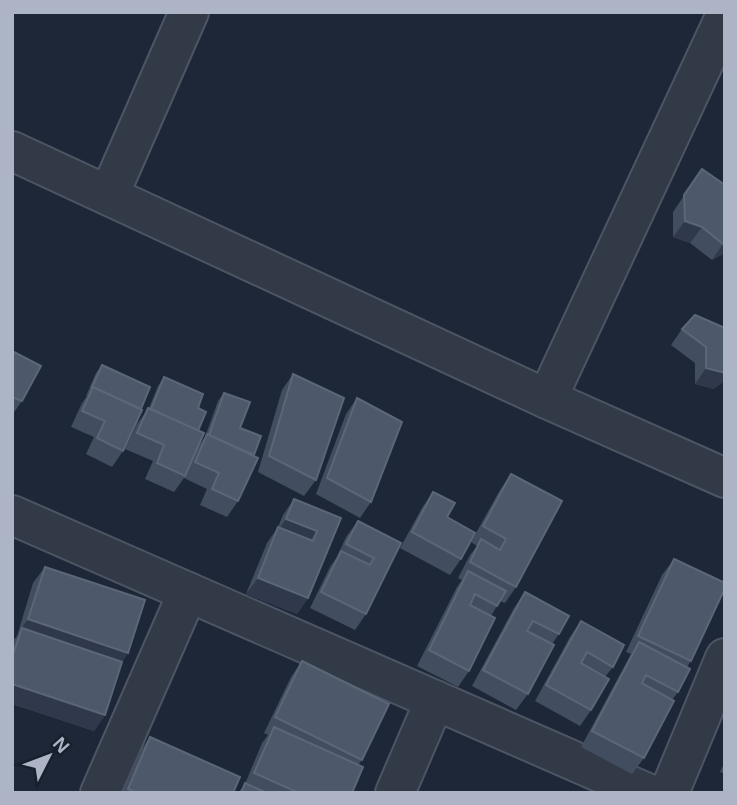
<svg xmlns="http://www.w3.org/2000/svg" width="737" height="805" font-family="Helvetica,sans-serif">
	<rect width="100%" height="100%" fill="#1e2738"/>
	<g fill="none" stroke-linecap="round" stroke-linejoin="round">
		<defs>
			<g id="minor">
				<polyline points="12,151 547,399 725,478"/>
				<polyline points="109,195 189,12"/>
				<polyline points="547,399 725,17"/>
				<polyline points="12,515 647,793"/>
				<polyline points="100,793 188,592"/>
				<polyline points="395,793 435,700"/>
				<polyline points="669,793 725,658"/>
			</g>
		</defs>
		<use href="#minor" stroke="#4d5463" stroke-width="42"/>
		<use href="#minor" stroke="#323a48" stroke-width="38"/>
	</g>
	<g fill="#424d60">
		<polygon points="702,169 725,185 725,253 712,260 690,243 673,237 673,212"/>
		<polygon points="725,328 714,389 695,384 695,363 671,345 682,329"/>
		<polygon points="12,351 22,401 12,415"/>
		<polygon points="102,365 123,451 112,467 86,454 94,437 71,427 82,403 87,396 86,396 96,373"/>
		<polygon points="293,374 316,480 304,496 258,472 282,390"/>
		<polygon points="164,377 198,408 198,431 196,450 205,437 218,401 224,393 240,428 238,501 227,517 200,505 207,489 184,478 174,492 145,479 153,461 125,449 137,424 149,408 158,386"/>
		<polygon points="357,398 371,502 360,518 316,494 346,414"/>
		<polygon points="511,474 516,587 505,603 500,601 491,616 469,671 458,687 417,666 457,587 462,580 458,578 470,555 477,546 471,542 500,490"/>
		<polygon points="433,492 447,517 461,559 450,575 400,548 422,508"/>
		<polygon points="294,499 341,518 308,598 297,614 246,594 267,543 278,527 283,515"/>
		<polygon points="358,521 401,543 366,614 355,630 310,608 330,567 337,557 346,537"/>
		<polygon points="674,559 691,661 687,667 678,692 672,700 644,758 632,774 581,747 631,654 626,652 662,575"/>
		<polygon points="45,567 128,653 122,662 105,715 94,731 12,704 12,642 17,636 33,583"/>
		<polygon points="525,592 559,634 552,644 528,694 516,710 472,686 514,608"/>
		<polygon points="581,621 613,667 605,677 591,710 580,726 535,701 570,637"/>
		<polygon points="302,661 362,760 358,765 352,793 238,793 245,784 262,743 268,735 264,733 291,677"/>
		<polygon points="150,737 233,793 122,793 139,753"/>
		<polygon points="725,762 725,774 720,772"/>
	</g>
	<g fill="#2f394b">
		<polygon points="685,221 702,227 690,243 673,237"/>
		<polygon points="725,243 725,253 712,260 723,244"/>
		<polygon points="706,368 725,373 725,381 714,389 695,384"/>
		<polygon points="286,519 317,531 306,547 275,535"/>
		<polygon points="258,578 308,598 297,614 246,594"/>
		<polygon points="28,619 128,653 117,669 22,628 16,636"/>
		<polygon points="12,684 105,715 94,731 12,704"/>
	</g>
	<g fill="#4d586b" stroke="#5c6679" stroke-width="2">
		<polygon points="702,169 725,185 725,243 723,244 702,227 685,221 684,195"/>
		<polygon points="695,315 725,328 725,373 706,368 706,347 682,329"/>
		<polygon points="12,351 41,366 22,401 12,397"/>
		<polygon points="102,365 150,387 141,409 93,387 92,387"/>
		<polygon points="293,374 344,398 316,480 269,456"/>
		<polygon points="164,377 203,394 198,408 206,412 198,431 151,409"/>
		<polygon points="93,387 142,410 123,451 97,438 105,421 82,411"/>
		<polygon points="224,393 250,402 240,428 261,436 254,455 209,435"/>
		<polygon points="357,398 402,422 371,502 327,478"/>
		<polygon points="148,408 204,433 185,476 157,463 164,445 137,433"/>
		<polygon points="207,434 258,458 238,501 212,489 219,473 195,462"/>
		<polygon points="511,474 562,501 516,587 470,562 481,539 500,550 506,539 483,526"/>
		<polygon points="433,492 455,503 447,517 475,533 461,559 412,532"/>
		<polygon points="294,499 341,518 308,598 258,578 278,527 313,541 317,531 286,519"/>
		<polygon points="358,521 401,543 366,614 321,592 341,551 370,565 374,558 346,544"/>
		<polygon points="674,559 725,583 725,588 691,661 638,636"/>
		<polygon points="45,567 145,600 128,653 28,619"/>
		<polygon points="468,571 506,591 497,606 475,594 470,605 495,618 469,671 429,650"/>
		<polygon points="525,592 569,616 559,634 533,621 527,631 554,645 528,694 483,670"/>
		<polygon points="581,621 624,645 613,667 587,652 581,663 609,679 591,710 546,685"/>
		<polygon points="22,628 122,662 105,715 12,684 12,657"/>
		<polygon points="639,642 690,669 678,692 646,675 642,683 674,701 644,758 592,731"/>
		<polygon points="302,661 389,704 362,760 275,717"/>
		<polygon points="274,727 363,767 352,793 299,793 254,773"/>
		<polygon points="150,737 240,777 233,793 137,793 128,789"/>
		<polygon points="245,783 267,793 241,793"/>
	</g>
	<rect width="737" height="805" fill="none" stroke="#acb4c5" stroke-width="28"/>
	<g transform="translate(49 756) rotate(48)" stroke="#181f2d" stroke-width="5" paint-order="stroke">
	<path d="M0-5L12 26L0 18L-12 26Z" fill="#acb4c5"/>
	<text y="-10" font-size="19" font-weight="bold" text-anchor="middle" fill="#acb4c5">N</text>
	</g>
</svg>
